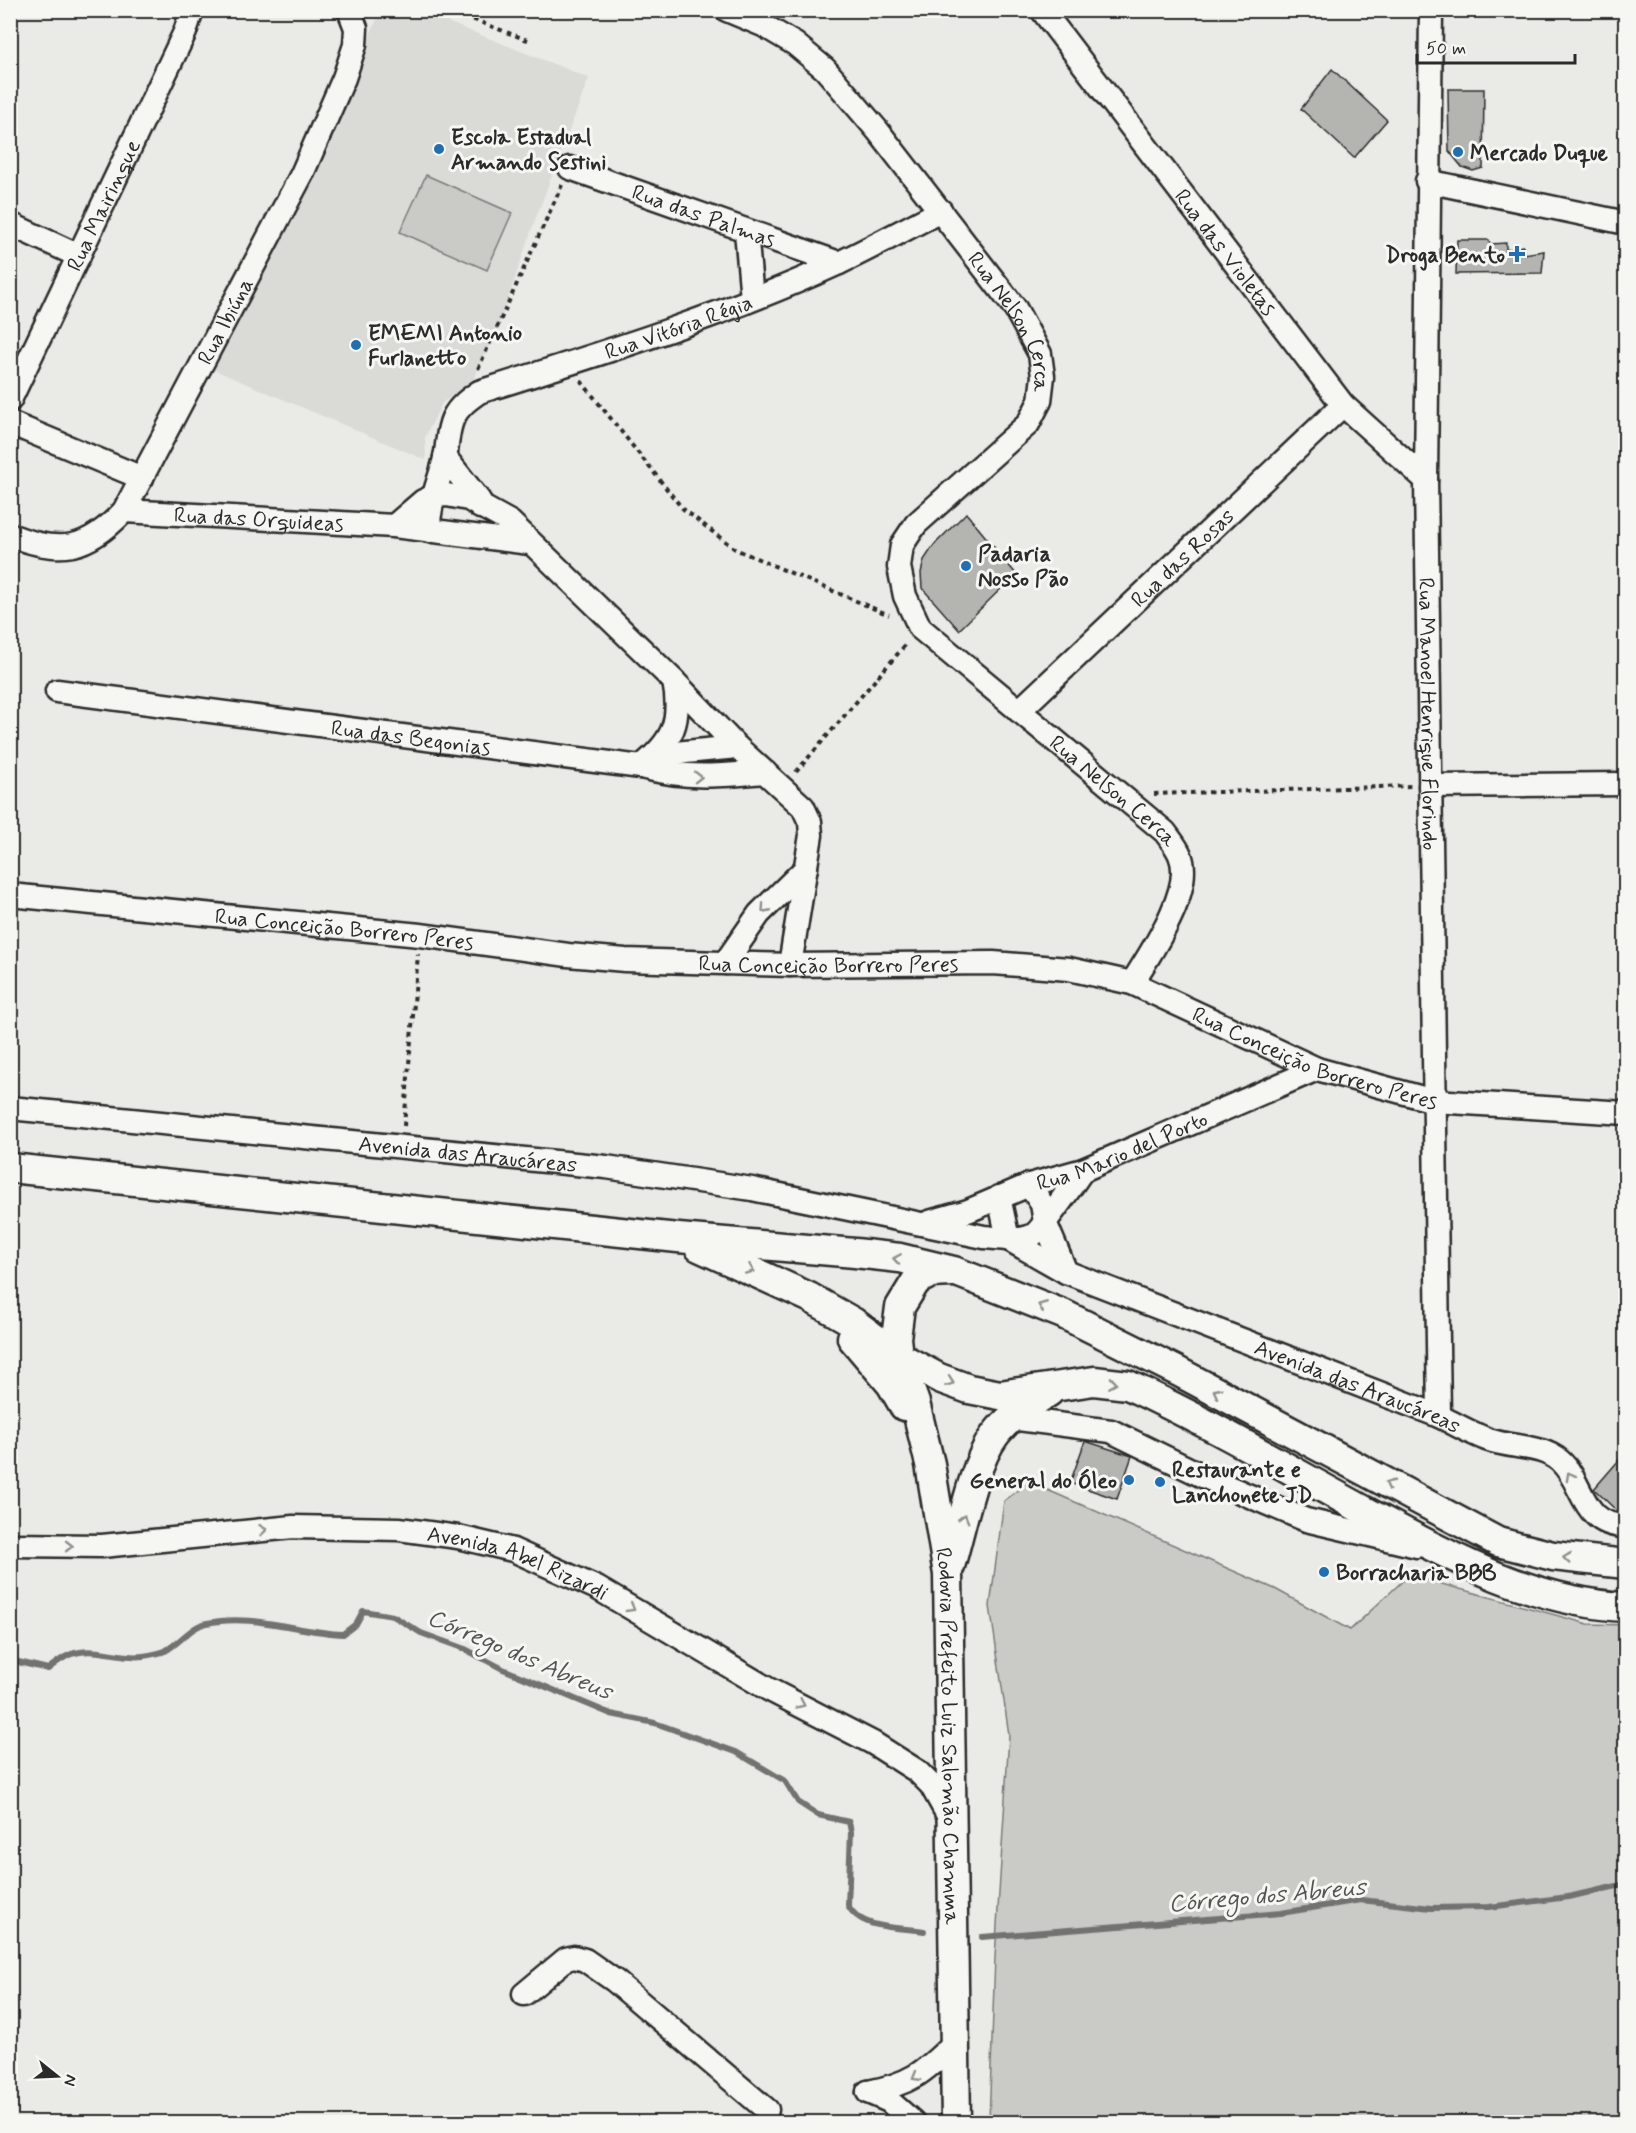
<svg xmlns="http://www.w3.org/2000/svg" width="1636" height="2133" font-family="Mynerve,sans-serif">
	<rect width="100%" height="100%" fill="#eaeae6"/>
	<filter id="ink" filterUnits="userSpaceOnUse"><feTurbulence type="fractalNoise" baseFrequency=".0167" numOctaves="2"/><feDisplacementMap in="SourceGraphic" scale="12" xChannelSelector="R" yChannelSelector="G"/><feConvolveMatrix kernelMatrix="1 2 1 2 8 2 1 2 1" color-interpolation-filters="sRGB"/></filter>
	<g filter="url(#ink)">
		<polygon fill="#dadad6" points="417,10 589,78 535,220 500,321 473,381 442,403 425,437 426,460 212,369 381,11"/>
		<g fill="#cacac7" stroke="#7a7a79" stroke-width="1.5">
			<polygon points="426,175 512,213 487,270 400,232"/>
			<polygon points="1029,1482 1275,1589 1350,1630 1409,1575 1588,1624 1625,1625 1625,2122 989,2122 995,1957 1009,1735 990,1606 1004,1501"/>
		</g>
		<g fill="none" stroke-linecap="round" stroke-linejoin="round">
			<g stroke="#727270" stroke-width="6">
				<path d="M10,1660L48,1669C56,1663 65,1655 75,1653C97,1647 121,1659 143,1656C150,1655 160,1653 165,1651C180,1643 191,1626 207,1623C252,1613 297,1632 343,1634L356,1624L363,1611L393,1616L421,1633L465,1649L503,1669L611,1714L655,1723L736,1752L785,1781L798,1802L818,1815L849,1822L851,1832L848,1905C860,1930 899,1927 924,1931"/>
				<polyline points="982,1937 1281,1913 1361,1900 1431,1908 1489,1907 1568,1897 1626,1884"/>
			</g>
		</g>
		<g fill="#b4b4b1" stroke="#2b2b2b" stroke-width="1.5">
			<polygon points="1332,69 1387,120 1354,158 1301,109"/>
			<polygon points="1448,89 1484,89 1483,168 1473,171 1462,167 1449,151"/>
			<polygon points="1457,240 1489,240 1490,244 1506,243 1506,250 1523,246 1524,254 1544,251 1542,273 1456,274"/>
			<polygon points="966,513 1016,574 959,630 922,588 921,573 924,560 934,545"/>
			<polygon points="1085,1441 1132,1456 1117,1499 1070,1483"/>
			<polygon points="1626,1452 1626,1512 1617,1511 1594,1489"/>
		</g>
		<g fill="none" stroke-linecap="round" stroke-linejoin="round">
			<defs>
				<g id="minor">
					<path id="s1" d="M727,10L763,25L795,44L825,69L878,131L1015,308L1040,354L1043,376L1040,401L1028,424L916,524L902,545L899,567L905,596L920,628L1165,832C1170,839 1177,847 1180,855C1195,889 1150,954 1132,983"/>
					<path id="s2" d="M1042,10L1343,405L1426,480"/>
					<path id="s3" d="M1431,10L1426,480L1439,1416"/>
					<path id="s4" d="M570,168L839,263"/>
					<polyline points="1427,181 1626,223"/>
					<polyline points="10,224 79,256"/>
					<polyline points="746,231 752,299"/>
					<path id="s5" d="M10,400L185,32L192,10"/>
					<polyline points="10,423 142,478"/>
					<polyline points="445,457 479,500 480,507"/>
					<path id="s6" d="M124,511L394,526L530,543"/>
					<polyline points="394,526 423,501 434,496 447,495 468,499 510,522 674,681 737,747 803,807 810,822 811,835 790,965"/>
					<path id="s7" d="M429,531C428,505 439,483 445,458C448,444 447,431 453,418C459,406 469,399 479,392C600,354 723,316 839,263C873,247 907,228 941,211"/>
					<path id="s8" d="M10,535C61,555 87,550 124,511L302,174L344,78L355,45L356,28L349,10"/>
					<path id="s9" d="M57,691L641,767C685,779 720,776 765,772"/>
					<path id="s10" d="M1019,711L1343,405"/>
					<polyline points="655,755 737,747"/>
					<path d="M641,767C673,741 682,722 674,681"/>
					<polyline points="1430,786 1626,784"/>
					<path id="s11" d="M10,895L420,935L568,955L625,960L790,965L993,963L1069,969L1132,983L1317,1069L1434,1101L1626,1113"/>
					<polyline points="725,963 759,914 806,868"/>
					<path id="s12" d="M10,1108L606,1167L752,1189L984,1237C998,1238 1017,1242 1031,1236C1040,1233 1074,1182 1083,1170"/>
					<polyline points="1029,1185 1042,1204 1045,1222 1066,1272"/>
					<path id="s13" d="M999,1197L1008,1239L1066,1272L1439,1416C1455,1424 1472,1434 1489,1440C1512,1448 1542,1445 1560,1461C1584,1482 1581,1526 1626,1526"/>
					<path id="s14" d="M929,1222L968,1211L1029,1185L1083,1170L1317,1069"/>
					<polyline points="1010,1418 1111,1431 1205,1477 1306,1520 1417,1546"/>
					<path id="s15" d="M10,1545L102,1546L293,1527L399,1529L458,1537L513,1550L597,1588L768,1689L873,1743L917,1771L931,1785L951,1821"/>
					<polyline points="524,1994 566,1959 574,1957 585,1960 615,1981 767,2110"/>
					<path d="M868,2092C910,2084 924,2073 954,2043"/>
					<polyline points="868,2092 889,2101 913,2122"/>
				</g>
				<g id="major">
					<polyline points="10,1168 678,1238 855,1253 900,1258 954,1271 1063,1314 1179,1372 1498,1542 1553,1556 1626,1564"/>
					<path d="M699,1247L809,1297L853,1322L898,1356L939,1378L969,1389L1000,1395L1094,1381L1128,1385C1210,1423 1288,1469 1367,1512C1449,1556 1530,1602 1626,1607"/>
					<path id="s16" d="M952,1272L931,1273L916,1281L900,1307L896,1338L898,1356L915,1403L930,1464L948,1574L956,2122"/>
					<polyline points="852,1338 891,1384 904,1406"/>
					<path d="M950,1566C961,1530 973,1464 995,1435C1009,1416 1030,1404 1049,1392"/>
				</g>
			</defs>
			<use href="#minor" stroke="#2b2b2b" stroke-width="27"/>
			<use href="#major" stroke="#2b2b2b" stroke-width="33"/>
			<g stroke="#2b2b2b" stroke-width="4" stroke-dasharray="4.5 4.5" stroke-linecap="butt">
				<polyline points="448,10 530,41"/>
				<polyline points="478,369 562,185"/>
				<polyline points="581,381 682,508 735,549 889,615"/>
				<polyline points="796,772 907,643"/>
				<polyline points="1154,794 1411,786"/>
				<polyline points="404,1126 418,954"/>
			</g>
			<use href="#minor" stroke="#f6f6f2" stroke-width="22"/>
			<use href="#major" stroke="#f6f6f2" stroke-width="28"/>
		</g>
		<defs><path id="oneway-chevron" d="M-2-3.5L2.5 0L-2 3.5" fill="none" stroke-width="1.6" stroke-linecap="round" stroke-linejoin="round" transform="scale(1.5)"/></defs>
		<g stroke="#90908e">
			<use href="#oneway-chevron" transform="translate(698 777)"/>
			<use href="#oneway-chevron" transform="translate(765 909) rotate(132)"/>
			<use href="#oneway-chevron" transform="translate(897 1259) rotate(-171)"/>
			<use href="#oneway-chevron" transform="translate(750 1270) rotate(24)"/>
			<use href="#oneway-chevron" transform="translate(1042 1306) rotate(-158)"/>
			<use href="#oneway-chevron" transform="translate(950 1382) rotate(20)"/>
			<use href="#oneway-chevron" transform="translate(1113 1383) rotate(9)"/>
			<use href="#oneway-chevron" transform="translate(1217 1392) rotate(-152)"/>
			<use href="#oneway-chevron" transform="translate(1570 1476) rotate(-119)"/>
			<use href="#oneway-chevron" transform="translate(1389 1484) rotate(-152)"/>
			<use href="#oneway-chevron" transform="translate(964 1518) rotate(-74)"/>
			<use href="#oneway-chevron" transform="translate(263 1530) rotate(-6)"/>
			<use href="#oneway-chevron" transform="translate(69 1546)"/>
			<use href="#oneway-chevron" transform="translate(1567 1558) rotate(-173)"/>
			<use href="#oneway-chevron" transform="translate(631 1608) rotate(31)"/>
			<use href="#oneway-chevron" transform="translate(801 1704) rotate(25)"/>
			<use href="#oneway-chevron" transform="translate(916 2077) rotate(150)"/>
		</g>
	</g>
	<g fill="#1f6fb2" stroke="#f6f6f2" stroke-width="2">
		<circle cx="439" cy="149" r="6"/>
		<circle cx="1458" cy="152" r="6"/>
		<path d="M1514 245h6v6h6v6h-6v6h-6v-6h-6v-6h6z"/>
		<circle cx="356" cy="345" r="6"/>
		<circle cx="966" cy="566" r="6"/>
		<circle cx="1129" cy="1480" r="6"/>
		<circle cx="1160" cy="1482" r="6"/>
		<circle cx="1324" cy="1572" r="6"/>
	</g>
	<g text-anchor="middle" stroke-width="6" stroke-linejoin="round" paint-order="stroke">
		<g font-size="22" font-weight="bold" fill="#2b2b2b" stroke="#f6f6f2" text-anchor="start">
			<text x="451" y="144">Escola Estadual<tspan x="451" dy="25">Armando Sestini</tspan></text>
			<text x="1470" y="160">Mercado Duque</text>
			<text x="1505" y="262" text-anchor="end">Droga Bento</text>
			<text x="368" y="340">EMEMI Antonio<tspan x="368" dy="25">Furlanetto</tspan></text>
			<text x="978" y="561">Padaria<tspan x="978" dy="25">Nosso Pão</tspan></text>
			<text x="1172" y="1477">Restaurante e<tspan x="1172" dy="25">Lanchonete JD</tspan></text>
			<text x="1117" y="1488" text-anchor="end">General do Óleo</text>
			<text x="1336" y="1580">Borracharia BBB</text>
		</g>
		<g font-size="22" fill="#2b2b2b" stroke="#f6f6f2">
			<text dy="8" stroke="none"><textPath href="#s5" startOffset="216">Rua Mairinque</textPath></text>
			<text dy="8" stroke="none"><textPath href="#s4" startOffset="142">Rua das Palmas</textPath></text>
			<text dy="8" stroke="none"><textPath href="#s2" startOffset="304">Rua das Violetas</textPath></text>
			<text dy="8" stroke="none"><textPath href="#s8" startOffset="342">Rua Ibiúna</textPath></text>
			<text dy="8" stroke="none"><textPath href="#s1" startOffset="432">Rua Nelson Cerca</textPath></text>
			<text dy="8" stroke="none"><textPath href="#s7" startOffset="363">Rua Vitória Régia</textPath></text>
			<text dy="8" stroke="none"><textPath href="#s6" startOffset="135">Rua das Orquideas</textPath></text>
			<text dy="8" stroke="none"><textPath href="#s10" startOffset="224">Rua das Rosas</textPath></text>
			<text dy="8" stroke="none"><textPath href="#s3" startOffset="704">Rua Manoel Henrique Florindo</textPath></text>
			<text dy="8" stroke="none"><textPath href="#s9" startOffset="357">Rua das Begonias</textPath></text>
			<text dy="8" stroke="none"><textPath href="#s1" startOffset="1062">Rua Nelson Cerca</textPath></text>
			<text dy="8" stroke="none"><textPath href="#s11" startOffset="336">Rua Conceição Borrero Peres</textPath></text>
			<text dy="8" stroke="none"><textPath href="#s11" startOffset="822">Rua Conceição Borrero Peres</textPath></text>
			<text dy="8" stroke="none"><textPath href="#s11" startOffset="1326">Rua Conceição Borrero Peres</textPath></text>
			<text dy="8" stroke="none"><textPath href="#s14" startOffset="206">Rua Mario del Porto</textPath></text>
			<text dy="8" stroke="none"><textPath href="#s12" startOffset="460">Avenida das Araucáreas</textPath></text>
			<text dy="8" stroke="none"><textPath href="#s13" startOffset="423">Avenida das Araucáreas</textPath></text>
			<text dy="8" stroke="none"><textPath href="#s15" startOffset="514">Avenida Abel Rizardi</textPath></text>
			<text dy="8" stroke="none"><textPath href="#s16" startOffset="504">Rodovia Prefeito Luiz Salomão Chamma</textPath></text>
		</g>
		<g font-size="24" font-style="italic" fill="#545453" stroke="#f6f6f2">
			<text transform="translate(520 1654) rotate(23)" y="8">Córrego dos Abreus</text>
			<text transform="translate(1267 1895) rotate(-5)" y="8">Córrego dos Abreus</text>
		</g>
	</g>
	<rect width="1636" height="2133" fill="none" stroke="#f6f6f2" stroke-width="36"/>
	<rect x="18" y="18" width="1600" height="2097" fill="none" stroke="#2b2b2b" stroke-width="2" filter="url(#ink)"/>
	<g transform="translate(57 2076) rotate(108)" stroke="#f6f6f2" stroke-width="4.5" paint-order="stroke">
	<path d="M0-4.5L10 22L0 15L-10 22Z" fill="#2b2b2b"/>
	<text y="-9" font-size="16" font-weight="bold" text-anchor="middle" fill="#2b2b2b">N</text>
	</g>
	<path d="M1417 54v9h158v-9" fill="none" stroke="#2b2b2b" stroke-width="3"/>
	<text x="1426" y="54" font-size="18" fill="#2b2b2b" stroke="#f6f6f2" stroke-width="4.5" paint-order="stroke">50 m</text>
</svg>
